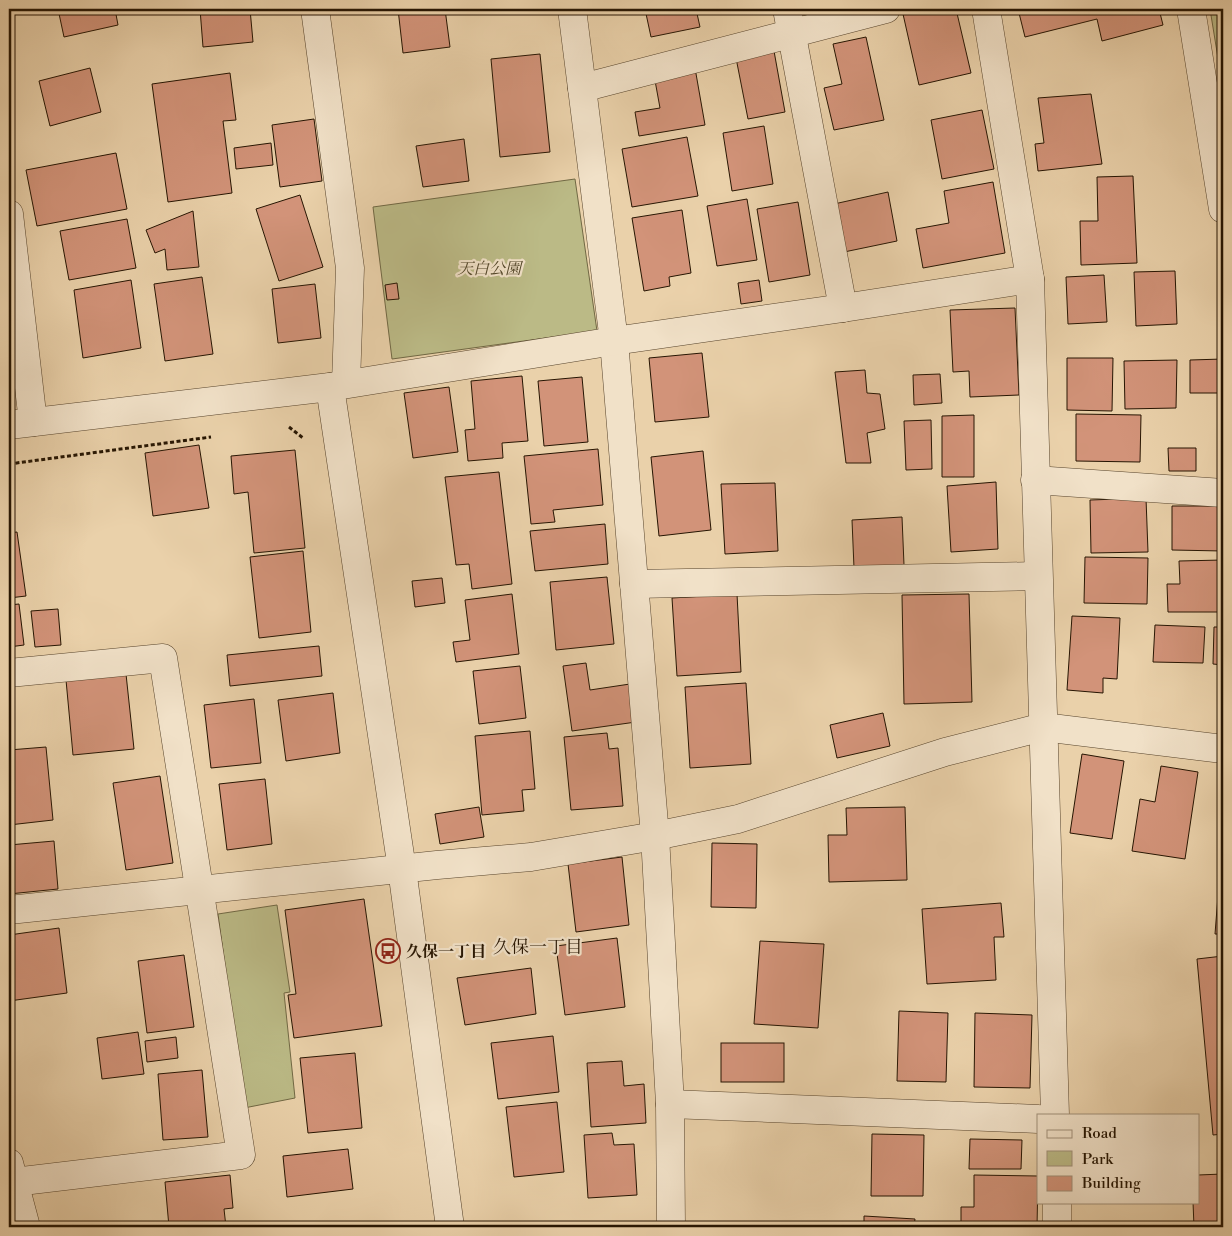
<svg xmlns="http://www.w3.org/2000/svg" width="1232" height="1236" font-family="'Libre Bodoni','Noto Serif JP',serif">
	<rect width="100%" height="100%" fill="#ead1aa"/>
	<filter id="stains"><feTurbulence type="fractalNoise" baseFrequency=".004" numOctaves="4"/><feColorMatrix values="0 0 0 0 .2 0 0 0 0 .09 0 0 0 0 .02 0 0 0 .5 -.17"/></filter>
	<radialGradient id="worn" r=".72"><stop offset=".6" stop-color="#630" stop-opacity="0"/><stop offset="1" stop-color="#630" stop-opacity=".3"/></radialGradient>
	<g fill="#bbba86" stroke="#706844">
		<polygon points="1210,9 1223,9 1223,89"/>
		<polygon points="575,179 597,331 392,359 373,207"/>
		<polygon points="277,905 290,992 284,993 295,1098 244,1108 218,914"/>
	</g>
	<g fill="#d29379" stroke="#261502">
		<polygon points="58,9 115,9 118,25 64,37"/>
		<polygon points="200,9 250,9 253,42 203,47"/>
		<polygon points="398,9 445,9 450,47 403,53"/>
		<polygon points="645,9 696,9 700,27 651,37"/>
		<polygon points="926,9 956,9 971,73 919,85 903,14"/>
		<polygon points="1018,9 1159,9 1163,25 1102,41 1097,19 1025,37"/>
		<polygon points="866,37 884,120 834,130 824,88 842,84 833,44"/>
		<polygon points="774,51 785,112 748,119 736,58"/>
		<polygon points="540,54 550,152 500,157 491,59"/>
		<polygon points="90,68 101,112 50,126 39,81"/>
		<polygon points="695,68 705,125 639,136 635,112 660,108 654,75"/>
		<polygon points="230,73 236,120 223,121 232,193 168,202 152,84"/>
		<polygon points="1091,94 1102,164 1038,171 1035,144 1044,143 1038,98"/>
		<polygon points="982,110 994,169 942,179 931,120"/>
		<polygon points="314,119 322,181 280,187 272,125"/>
		<polygon points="764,126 773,184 732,191 723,133"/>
		<polygon points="687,137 698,196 632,207 622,149"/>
		<polygon points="464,139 469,181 423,187 416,146"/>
		<polygon points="271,143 273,165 236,169 234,148"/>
		<polygon points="116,153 127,209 37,226 26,170"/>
		<polygon points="1133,176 1137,263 1081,265 1080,221 1098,221 1097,177"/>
		<polygon points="993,182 1005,253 923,268 916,229 949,223 944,191"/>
		<polygon points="888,192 897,241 844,252 834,204"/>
		<polygon points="300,195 323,267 279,281 256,209"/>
		<polygon points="747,199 757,260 717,266 707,206"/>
		<polygon points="798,202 810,275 769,282 757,209"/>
		<polygon points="682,210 691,273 669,277 670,286 644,291 632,218"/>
		<polygon points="193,211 199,267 167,270 165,249 155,253 146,230"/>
		<polygon points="127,219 136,268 69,280 60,231"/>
		<polygon points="1175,271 1177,324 1136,326 1134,272"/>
		<polygon points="1104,275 1107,322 1068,324 1066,277"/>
		<polygon points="202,277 213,354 165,361 154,284"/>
		<polygon points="131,280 141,348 83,358 74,290"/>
		<polygon points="759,280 762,301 741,304 738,283"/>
		<polygon points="397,283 399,299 387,300 385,285"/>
		<polygon points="315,284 321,338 278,343 272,289"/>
		<polygon points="1015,308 1019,395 970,397 969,371 953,372 950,310"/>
		<polygon points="702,353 709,417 655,422 649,358"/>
		<polygon points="1067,358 1113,358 1112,411 1067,410"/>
		<polygon points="1223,359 1223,393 1190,393 1190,360"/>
		<polygon points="1177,360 1176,408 1125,409 1124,361"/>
		<polygon points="865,370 867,393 880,394 885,429 867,433 871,463 846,463 835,372"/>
		<polygon points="940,374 942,403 914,405 913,375"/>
		<polygon points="522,376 528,441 502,443 503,458 468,461 465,430 475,429 471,381"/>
		<polygon points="582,377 588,442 544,446 538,381"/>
		<polygon points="449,387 458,452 413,458 404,393"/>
		<polygon points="1076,414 1141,415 1140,462 1076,461"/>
		<polygon points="974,415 974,477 942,477 942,416"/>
		<polygon points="931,420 932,469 906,470 904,421"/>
		<polygon points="199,445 209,508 153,516 145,453"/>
		<polygon points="1168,448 1196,448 1196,471 1169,471"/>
		<polygon points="598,449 603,505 553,510 555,522 531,524 524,456"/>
		<polygon points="295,450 305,548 254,553 248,492 234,494 231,456"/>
		<polygon points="703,451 711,530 659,536 651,457"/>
		<polygon points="499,472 512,584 472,589 469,564 456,565 445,477"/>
		<polygon points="996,482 998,549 951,552 947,486"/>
		<polygon points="775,483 778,551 725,554 721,484"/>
		<polygon points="1146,498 1148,552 1091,553 1090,500"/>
		<polygon points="1172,506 1223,506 1223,551 1172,550"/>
		<polygon points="902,517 904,565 854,568 852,520"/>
		<polygon points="605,524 608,564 535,571 530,531"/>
		<polygon points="17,532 26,596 9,598 9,533"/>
		<polygon points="303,551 311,632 259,638 250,557"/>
		<polygon points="1085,557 1148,558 1147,604 1084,603"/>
		<polygon points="1223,560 1223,612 1168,612 1167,584 1180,584 1179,561"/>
		<polygon points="607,577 614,644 556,650 550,582"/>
		<polygon points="442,578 445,603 415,607 412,581"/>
		<polygon points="512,594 519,654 456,662 453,642 470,640 465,600"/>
		<polygon points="737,594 741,672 677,676 672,598"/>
		<polygon points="969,594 972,702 904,704 902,595"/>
		<polygon points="19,604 24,645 9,647 9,605"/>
		<polygon points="58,609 61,645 35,647 31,611"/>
		<polygon points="1072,616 1120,618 1117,679 1103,678 1103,693 1067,690"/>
		<polygon points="1155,625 1205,627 1203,663 1153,662"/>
		<polygon points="1214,627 1223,627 1223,665 1213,664"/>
		<polygon points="319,646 322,676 230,686 227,655"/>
		<polygon points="586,663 590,690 630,684 636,722 572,731 563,666"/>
		<polygon points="520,666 526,718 479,724 473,671"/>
		<polygon points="126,674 134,749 73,755 66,680"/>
		<polygon points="746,683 751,764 690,768 685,687"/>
		<polygon points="333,693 340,753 286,761 278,700"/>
		<polygon points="254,699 261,763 211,768 204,705"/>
		<polygon points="883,713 890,746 837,758 830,725"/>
		<polygon points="530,731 535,789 522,790 524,811 482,815 475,736"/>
		<polygon points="607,733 609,749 618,748 623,806 571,810 564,737"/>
		<polygon points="46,747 53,820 9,825 9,750"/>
		<polygon points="1082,754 1124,761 1112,839 1070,833"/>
		<polygon points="1161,766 1198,772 1185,859 1132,851 1140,799 1155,802"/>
		<polygon points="160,776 173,863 126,870 113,783"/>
		<polygon points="265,779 272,844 227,850 219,784"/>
		<polygon points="479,807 484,837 440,844 435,814"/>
		<polygon points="905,807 907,880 829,882 828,835 847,835 846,808"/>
		<polygon points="54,841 58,889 9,894 9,845"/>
		<polygon points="712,843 757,844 756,908 711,907"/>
		<polygon points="622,857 629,925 576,932 568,864"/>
		<polygon points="1220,870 1223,871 1223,934 1215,934"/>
		<polygon points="364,899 382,1026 294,1038 288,995 296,994 285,910"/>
		<polygon points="1001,903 1004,937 994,937 996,980 927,984 922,909"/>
		<polygon points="59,928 67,993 9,1001 9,935"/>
		<polygon points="617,938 625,1007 565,1015 556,946"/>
		<polygon points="760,941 824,944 818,1028 754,1024"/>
		<polygon points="184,955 194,1027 147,1033 138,961"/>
		<polygon points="1223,956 1223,1134 1213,1135 1197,959"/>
		<polygon points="531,968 536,1014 465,1025 457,978"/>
		<polygon points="899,1011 948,1013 946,1082 897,1081"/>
		<polygon points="975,1013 1032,1015 1030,1088 974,1087"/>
		<polygon points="138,1032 144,1074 102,1079 97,1038"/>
		<polygon points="553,1036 559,1092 498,1099 491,1043"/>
		<polygon points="176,1037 178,1058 147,1062 145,1041"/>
		<rect x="721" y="1043" width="63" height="39"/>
		<polygon points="355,1053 362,1128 308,1133 300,1058"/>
		<polygon points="622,1061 624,1086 644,1084 646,1123 591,1127 587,1063"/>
		<polygon points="202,1070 208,1137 163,1140 158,1074"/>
		<polygon points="557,1102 564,1172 514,1177 506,1107"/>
		<polygon points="612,1133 614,1145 634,1144 637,1195 588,1198 584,1135"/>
		<polygon points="872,1134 924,1135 923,1196 871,1196"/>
		<polygon points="970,1139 1022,1140 1021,1169 969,1169"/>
		<polygon points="348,1149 353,1189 287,1197 283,1156"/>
		<polygon points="1223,1174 1223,1227 1194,1227 1193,1202 1198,1202 1198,1175"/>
		<polygon points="230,1175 233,1208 224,1209 226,1227 169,1227 165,1182"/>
		<polygon points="974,1175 1038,1176 1037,1227 961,1227 961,1207 974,1207"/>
		<polygon points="864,1216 915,1219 914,1227 864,1227"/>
	</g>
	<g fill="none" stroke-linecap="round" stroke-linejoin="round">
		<defs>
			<g id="street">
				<polyline points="315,9 350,268 346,383"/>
				<polyline points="572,9 614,341 655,836 670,1104 671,1227"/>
				<polyline points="787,9 843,308"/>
				<polyline points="986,9 1030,279 1055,1115"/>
				<polyline points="1191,9 1223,209"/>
				<polyline points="582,88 886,9"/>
				<polyline points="9,214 33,422"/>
				<polyline points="330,387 402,869 450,1227"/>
				<polyline points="9,425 330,387 614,341 843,308 1030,279"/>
				<polyline points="1035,480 1223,493"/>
				<polyline points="634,584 1037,576"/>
				<polyline points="9,673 163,658 241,1155 14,1182"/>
				<polyline points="9,910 437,865 531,857 655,836 738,819 945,752 1043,727 1223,749"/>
				<polyline points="670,1104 1038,1119"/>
				<polyline points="9,1163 26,1227"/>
				<polyline points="1057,1202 1057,1227"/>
			</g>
		</defs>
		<use href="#street" stroke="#57442c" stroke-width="29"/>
		<g stroke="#261502" stroke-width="3" stroke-dasharray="4 2.5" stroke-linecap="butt">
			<polyline points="289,427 303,438"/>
			<polyline points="9,464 211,437"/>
		</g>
		<use href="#street" stroke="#f1e1c8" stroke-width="28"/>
	</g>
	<defs>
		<symbol id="bus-ring" viewBox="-11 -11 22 22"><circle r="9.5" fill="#f1e1c8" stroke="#8f2418" stroke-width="1.5"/><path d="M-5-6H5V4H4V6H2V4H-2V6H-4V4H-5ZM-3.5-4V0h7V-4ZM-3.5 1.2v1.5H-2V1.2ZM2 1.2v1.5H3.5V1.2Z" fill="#8f2418"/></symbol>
	</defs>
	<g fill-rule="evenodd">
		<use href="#bus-ring" x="374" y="937" width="28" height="28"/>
	</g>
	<g text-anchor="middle" stroke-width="4.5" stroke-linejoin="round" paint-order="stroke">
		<g font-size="16" font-style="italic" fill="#53472a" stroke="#f1e1c8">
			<text x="489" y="274">天白公園</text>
		</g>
		<g font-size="16" font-weight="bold" fill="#261502" stroke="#f1e1c8" text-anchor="start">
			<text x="406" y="957">久保一丁目</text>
		</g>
		<g font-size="18" fill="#261502" stroke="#f1e1c8">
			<text x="538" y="953">久保一丁目</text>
		</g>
	</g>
	<rect width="1232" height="1236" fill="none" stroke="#ead1aa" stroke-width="30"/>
	<rect x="10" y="10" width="1212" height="1216" fill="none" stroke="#261502" stroke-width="2.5"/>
	<rect x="15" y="15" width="1202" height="1206" fill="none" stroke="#261502"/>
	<rect x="1037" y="1114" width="162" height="90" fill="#f1e1c8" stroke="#a08f79"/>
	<rect x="1047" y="1130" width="25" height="8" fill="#f1e1c8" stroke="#a08f79"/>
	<text x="1082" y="1138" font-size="15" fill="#261502">Road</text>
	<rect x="1047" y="1151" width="25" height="15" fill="#bbba86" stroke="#a08f79"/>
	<text x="1082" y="1164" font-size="15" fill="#261502">Park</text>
	<rect x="1047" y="1176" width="25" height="15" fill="#d29379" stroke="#a08f79"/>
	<text x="1082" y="1188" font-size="15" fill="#261502">Building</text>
	<rect width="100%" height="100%" filter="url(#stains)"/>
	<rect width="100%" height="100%" fill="url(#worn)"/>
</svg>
